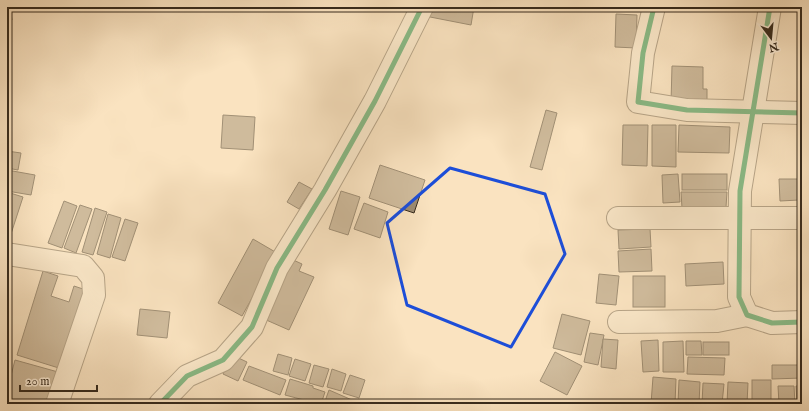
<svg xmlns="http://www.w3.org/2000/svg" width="809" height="411" font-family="'IM FELL English',serif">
	<rect width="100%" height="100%" fill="#fae3c0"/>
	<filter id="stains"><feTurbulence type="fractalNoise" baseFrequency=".005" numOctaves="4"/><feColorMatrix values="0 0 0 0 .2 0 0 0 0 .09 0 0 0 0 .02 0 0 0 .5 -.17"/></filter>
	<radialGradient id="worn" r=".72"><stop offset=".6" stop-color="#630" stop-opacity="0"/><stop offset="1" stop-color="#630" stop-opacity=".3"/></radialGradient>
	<g fill="#9c8b72" stroke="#372b1d">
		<polygon points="7,7 10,7 12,20 7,21"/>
		<polygon points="427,7 474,7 471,25 425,16"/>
		<polygon points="616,14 637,15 636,48 615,47"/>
		<polygon points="672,66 703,67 703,89 707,89 707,104 671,103"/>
		<polygon points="546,110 557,113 542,170 530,167"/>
		<polygon points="223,115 255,117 253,150 221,148"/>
		<polygon points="623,125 648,125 647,166 622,165"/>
		<polygon points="652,125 676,125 676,167 652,166"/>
		<polygon points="679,125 730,127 729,153 678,152"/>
		<polygon points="7,151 21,153 18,170 7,168"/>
		<polygon points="380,165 425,180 414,213 369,198"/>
		<polygon points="7,170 35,175 31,195 7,191"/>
		<polygon points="678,174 680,202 663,203 662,175"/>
		<rect x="682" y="174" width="45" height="16"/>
		<polygon points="779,179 799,179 799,200 780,201"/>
		<polygon points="299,182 312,189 299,209 287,202"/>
		<polygon points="341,191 360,197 348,235 329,229"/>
		<polygon points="7,192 23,197 9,240 7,239"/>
		<polygon points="681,192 727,192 726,207 682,208"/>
		<polygon points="64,201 77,206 62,248 48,243"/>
		<polygon points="364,203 388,212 380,238 354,229"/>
		<polygon points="80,205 92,209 76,253 64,248"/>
		<polygon points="95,208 107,212 93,255 82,252"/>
		<polygon points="108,214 121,218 110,258 97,254"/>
		<polygon points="125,219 138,223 125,261 112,257"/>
		<polygon points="650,229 651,247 619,249 618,230"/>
		<polygon points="253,239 277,253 242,316 218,303"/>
		<polygon points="651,249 652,271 619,272 618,251"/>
		<polygon points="289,258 302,264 299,271 314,277 289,330 264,319"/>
		<polygon points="723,262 724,284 686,286 685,264"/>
		<polygon points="43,271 58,276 51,296 69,302 74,286 86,290 62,369 17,355"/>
		<polygon points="599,274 619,276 616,305 596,303"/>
		<rect x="633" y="276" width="32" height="31"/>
		<polygon points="140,309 170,312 167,338 137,335"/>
		<polygon points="562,314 590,321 581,355 553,348"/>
		<polygon points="590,333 604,335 598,365 584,362"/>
		<polygon points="603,339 618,340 616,369 601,367"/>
		<polygon points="658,340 659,371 643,372 641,341"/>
		<polygon points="683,341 684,372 663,372 663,342"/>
		<polygon points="686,341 701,341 702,355 686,355"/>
		<rect x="703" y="342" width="26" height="13"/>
		<polygon points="555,352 582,366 567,395 540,381"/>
		<polygon points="278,354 292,358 288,375 273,371"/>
		<polygon points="232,355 247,362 238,381 223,374"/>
		<polygon points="688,357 725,358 724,375 687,374"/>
		<polygon points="295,359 311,364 305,381 289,376"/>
		<polygon points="15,360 58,372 50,404 7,404 7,391"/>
		<polygon points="314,365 329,369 323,387 309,383"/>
		<polygon points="772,365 802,365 802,378 772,379"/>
		<polygon points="249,366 286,380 280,395 243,380"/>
		<polygon points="332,369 346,374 341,391 327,387"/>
		<polygon points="350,375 365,380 359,398 343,393"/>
		<polygon points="653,377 676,379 675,404 651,404"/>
		<polygon points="290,379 313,386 313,388 325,392 321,404 310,404 303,402 304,400 285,395"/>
		<polygon points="679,380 700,382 699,404 678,404"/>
		<rect x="752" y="380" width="19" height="24"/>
		<polygon points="728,382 748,383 747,404 727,404"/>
		<polygon points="703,383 724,384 722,404 702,404"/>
		<polygon points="778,386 794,386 795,404 779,404"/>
		<polygon points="796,386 802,386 802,404 797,404"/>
		<polygon points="329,390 352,400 350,404 324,404"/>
	</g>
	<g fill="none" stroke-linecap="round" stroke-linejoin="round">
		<defs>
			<g id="minor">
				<polyline points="654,7 643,53 638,102 687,110 802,113"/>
				<polyline points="770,7 740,191 739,297 747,315 772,323 802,322"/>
				<polyline points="618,218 802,218"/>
				<polyline points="7,254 83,266 93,278 94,295 57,404"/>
				<polyline points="619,322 717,321 747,315"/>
				<polyline points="160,404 187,376 223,360 252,327 277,268 325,190 375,101 422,7"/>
			</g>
		</defs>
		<use href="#minor" stroke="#685946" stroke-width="24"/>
		<use href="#minor" stroke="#fcedd6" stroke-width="22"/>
		<defs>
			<g id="cycleway">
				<polyline points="654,7 643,53 638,102 687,110 802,113"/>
				<polyline points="770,7 740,191 739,297 747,315 772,323 802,322"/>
				<polyline points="160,404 187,376 223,360 252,327 277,268 325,190 375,101 422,7"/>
			</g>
		</defs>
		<use href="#cycleway" stroke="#fcedd6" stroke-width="8"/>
		<use href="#cycleway" stroke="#00873e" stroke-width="5"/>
	</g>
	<path d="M0 0H809V411H0ZM450,168L545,194L565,254L511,347L407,305L387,223Z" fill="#fae3c0" fill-opacity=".55" fill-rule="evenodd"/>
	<path fill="none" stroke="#1d4ed8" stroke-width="3" stroke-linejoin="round" d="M450,168L545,194L565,254L511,347L407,305L387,223Z"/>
	<rect width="809" height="411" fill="none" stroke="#fae3c0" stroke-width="24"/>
	<rect x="8" y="8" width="793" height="395" fill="none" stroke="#372b1d" stroke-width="2"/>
	<rect x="12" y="12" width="785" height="387" fill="none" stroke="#372b1d"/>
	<g transform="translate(771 38) rotate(164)" stroke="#fcedd6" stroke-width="3" paint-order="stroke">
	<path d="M0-3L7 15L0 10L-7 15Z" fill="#372b1d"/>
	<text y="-6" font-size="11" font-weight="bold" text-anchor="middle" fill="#372b1d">N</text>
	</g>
	<path d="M20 385v6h77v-6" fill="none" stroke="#372b1d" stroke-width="2"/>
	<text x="26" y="385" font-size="12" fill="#372b1d" stroke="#fcedd6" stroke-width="3" paint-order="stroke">20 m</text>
	<rect width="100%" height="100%" filter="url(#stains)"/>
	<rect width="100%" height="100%" fill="url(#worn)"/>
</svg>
